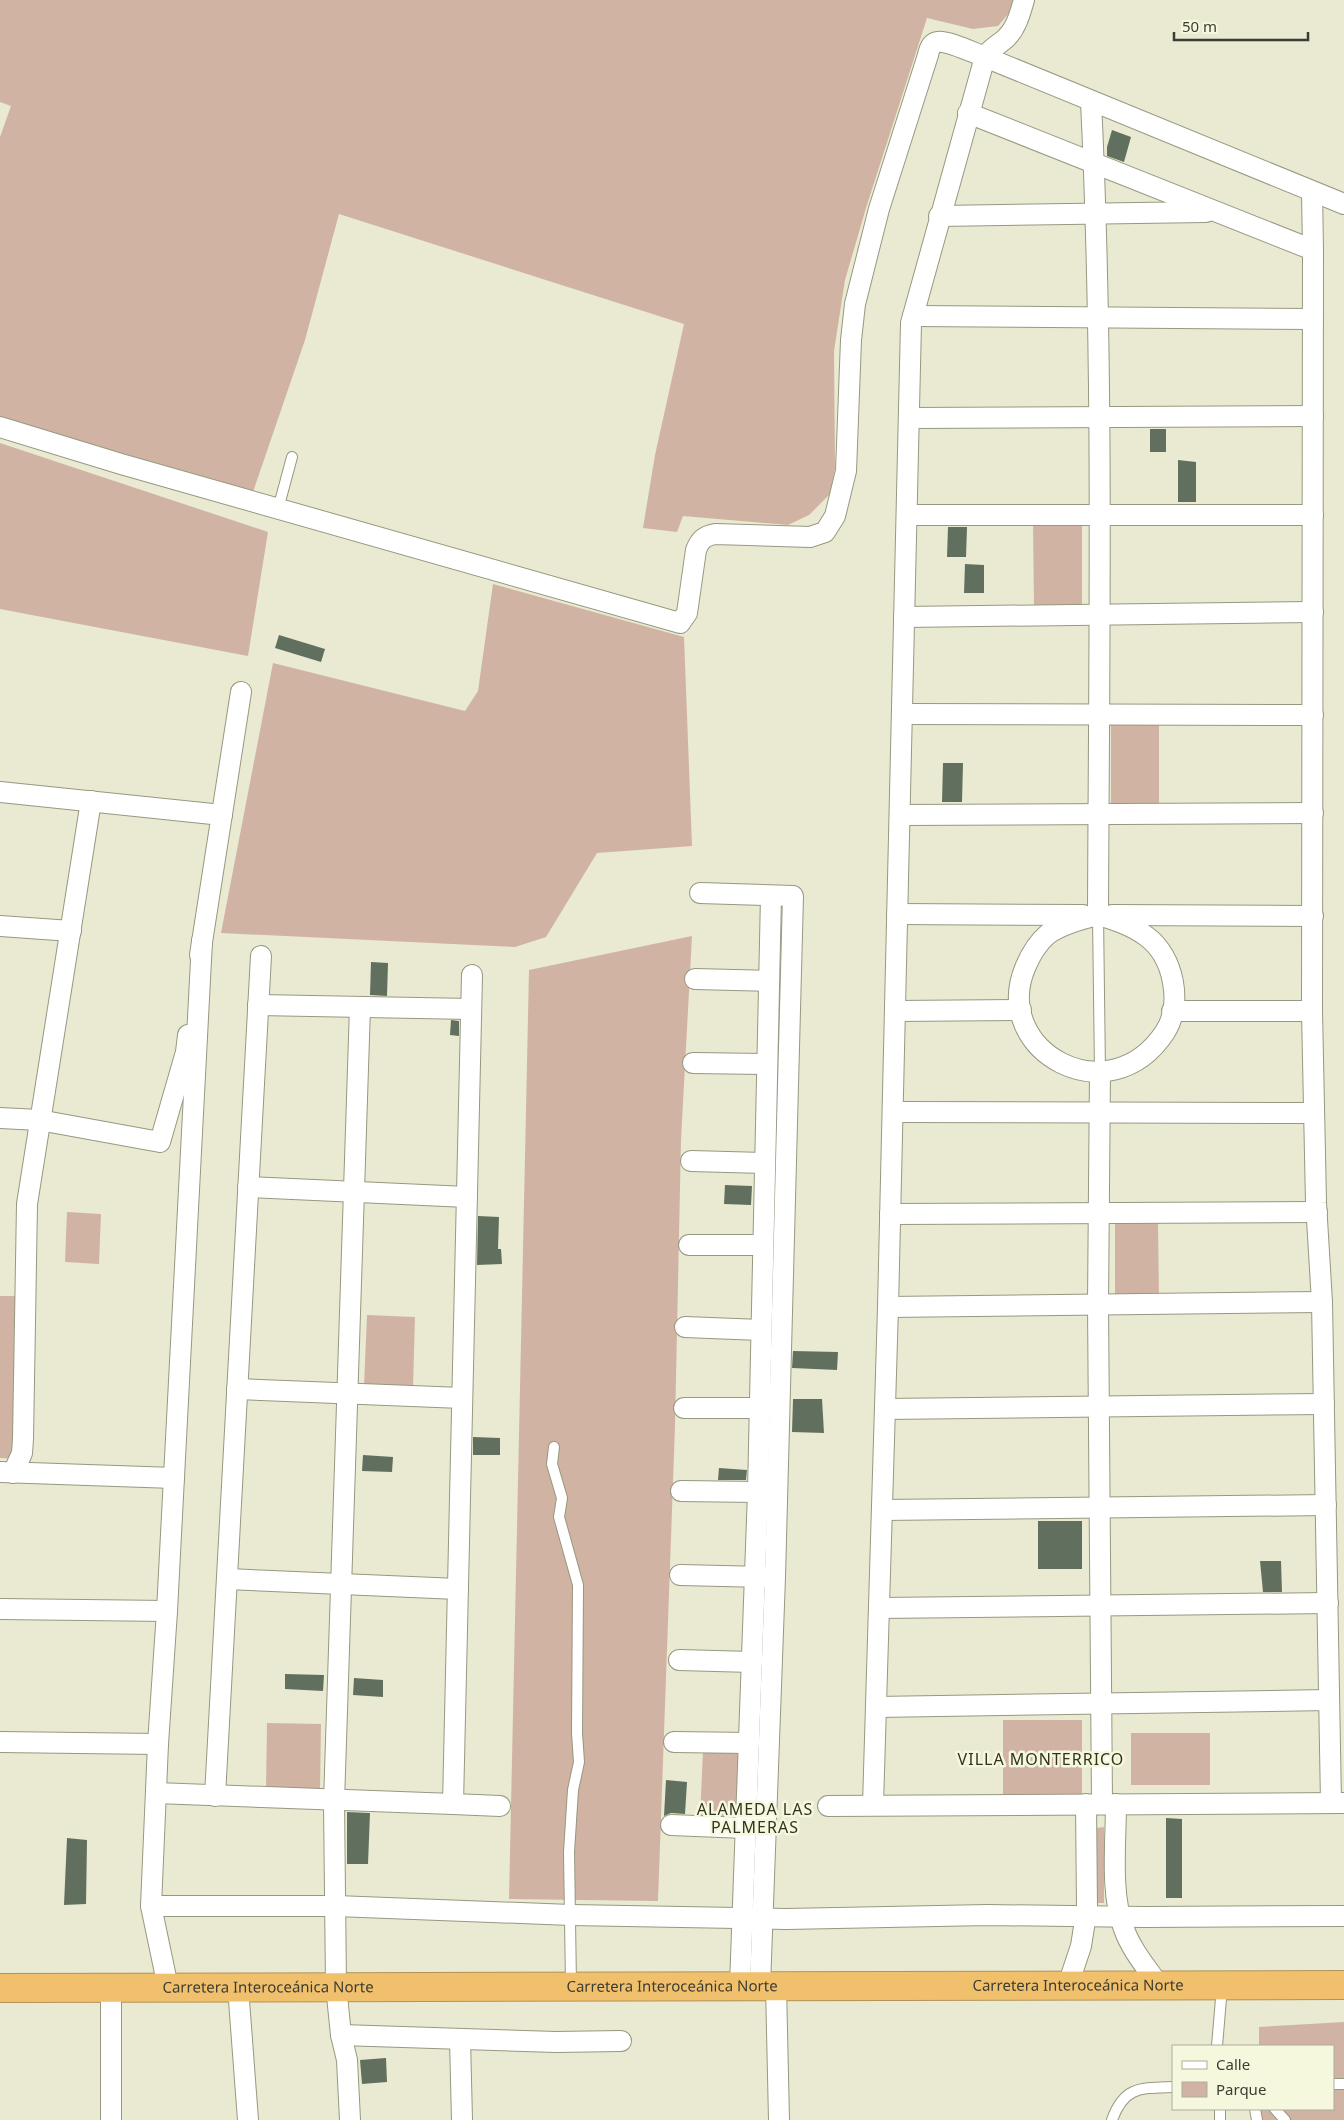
<svg xmlns="http://www.w3.org/2000/svg" width="1344" height="2120" font-family="'Noto Sans',sans-serif">
	<rect width="100%" height="100%" fill="#e9ead1"/>
	<g fill="#d1b3a4">
		<polygon points="0,0 1013,0 1009,13 998,26 973,29 927,18 866,208 845,280 834,351 835,468 830,494 809,515 788,525 683,516 677,532 643,528 655,455 684,324 339,214 305,340 253,492 0,417 0,137 11,106 0,102"/>
		<polygon points="0,443 268,532 248,656 0,609"/>
		<polygon points="1033,523 1082,523 1082,606 1034,606"/>
		<polygon points="493,584 684,637 692,846 597,853 546,937 515,947 221,933 273,663 465,711 478,691"/>
		<rect x="1111" y="721" width="48" height="83"/>
		<polygon points="692,936 681,1140 675,1426 658,1901 509,1899 529,970"/>
		<polygon points="67,1212 101,1214 99,1264 65,1262"/>
		<polygon points="1115,1223 1158,1223 1159,1300 1115,1300"/>
		<polygon points="0,1296 21,1296 16,1459 0,1458"/>
		<polygon points="367,1315 415,1317 413,1387 364,1386"/>
		<rect x="1003" y="1720" width="79" height="78"/>
		<polygon points="267,1723 321,1724 320,1790 266,1789"/>
		<rect x="1131" y="1733" width="79" height="52"/>
		<polygon points="703,1751 739,1752 738,1818 700,1817"/>
		<polygon points="1104,1827 1104,1903 1097,1903 1096,1828"/>
		<polygon points="1344,2022 1344,2120 1260,2120 1260,2109 1333,2109 1333,2046 1259,2046 1259,2027"/>
	</g>
	<g fill="#61705e">
		<polygon points="1112,130 1131,137 1124,162 1107,156 1107,147"/>
		<rect x="1150" y="429" width="16" height="23"/>
		<polygon points="1178,460 1196,462 1196,502 1178,502"/>
		<polygon points="948,527 967,527 966,557 947,557"/>
		<polygon points="965,564 984,565 984,593 964,593"/>
		<polygon points="279,635 325,649 321,662 275,648"/>
		<polygon points="943,763 963,763 962,802 942,802"/>
		<polygon points="371,962 388,963 387,996 370,995"/>
		<polygon points="451,1020 459,1021 459,1036 450,1035"/>
		<polygon points="725,1185 752,1186 751,1205 724,1204"/>
		<polygon points="478,1216 499,1217 498,1249 501,1249 502,1264 477,1265"/>
		<polygon points="793,1351 838,1352 837,1370 792,1368"/>
		<polygon points="793,1399 822,1399 824,1433 792,1432"/>
		<polygon points="473,1437 500,1438 500,1455 473,1455"/>
		<polygon points="363,1455 393,1457 392,1472 362,1471"/>
		<polygon points="719,1468 747,1470 746,1480 718,1480"/>
		<rect x="1038" y="1521" width="44" height="48"/>
		<polygon points="1260,1561 1281,1561 1282,1592 1263,1592"/>
		<polygon points="285,1674 324,1675 323,1691 285,1689"/>
		<polygon points="354,1678 383,1680 383,1697 353,1695"/>
		<polygon points="666,1780 687,1782 685,1814 671,1813 664,1816"/>
		<polygon points="347,1812 370,1813 368,1864 347,1864"/>
		<polygon points="1166,1818 1182,1819 1182,1898 1166,1898"/>
		<polygon points="67,1838 87,1840 86,1904 64,1905"/>
		<polygon points="386,2058 387,2082 362,2084 360,2060"/>
	</g>
	<g fill="none" stroke-linecap="round" stroke-linejoin="round">
		<defs>
			<g id="lane">
				<polyline points="278,509 292,457"/>
				<polyline points="1098,915 1100,1072"/>
				<polyline points="554,1447 552,1464 562,1498 559,1517 578,1585 577,1733 579,1762 573,1790 569,1852 571,1985"/>
				<polyline points="1217,2046 1222,1987"/>
				<polyline points="1333,2084 1344,2084"/>
				<polyline points="1220,2109 1220,2120"/>
				<polyline points="1255,2109 1257,2120"/>
				<polyline points="1275,2109 1285,2120"/>
				<path d="M1112,2120C1124,2086 1141,2088 1173,2087"/>
			</g>
			<g id="street">
				<path d="M1091,101C1104,372 1099,644 1098,915"/>
				<polyline points="968,113 1313,250 1312,1011 1316,1203 1322,1302 1331,1803"/>
				<polyline points="1312,192 1313,250"/>
				<polyline points="939,216 1206,212"/>
				<polyline points="913,316 1313,319"/>
				<polyline points="909,418 1313,416"/>
				<path d="M0,427L121,464L680,623L687,613L696,550C700,540 704,536 715,534L810,537L825,532L835,516L846,471L851,340L855,304L879,209L928,55C929,50 931,43 937,42C947,40 974,53 985,57L1344,204"/>
				<polyline points="907,515 1313,515"/>
				<polyline points="904,617 1313,612"/>
				<polyline points="902,714 1313,715"/>
				<polyline points="0,792 222,815"/>
				<polyline points="900,815 1313,813"/>
				<polyline points="700,893 793,896 775,1577 760,1986"/>
				<polyline points="897,914 1083,915"/>
				<path d="M1098,915C1115,920 1131,925 1146,936C1174,956 1183,1004 1165,1032C1109,1117 991,1051 1025,968C1030,956 1037,943 1048,934C1062,924 1081,919 1098,915Z"/>
				<polyline points="1112,915 1313,916"/>
				<polyline points="0,926 71,931"/>
				<polyline points="200,955 241,692"/>
				<polyline points="695,979 769,981"/>
				<polyline points="258,1005 471,1009"/>
				<polyline points="895,1011 1021,1010"/>
				<polyline points="1172,1011 1312,1011"/>
				<polyline points="693,1063 767,1064"/>
				<polyline points="1100,1072 1098,1304 1102,1804"/>
				<polyline points="893,1112 1314,1113"/>
				<polyline points="0,1118 39,1120 160,1142 186,1052 188,1035"/>
				<polyline points="691,1161 765,1163"/>
				<polyline points="248,1187 467,1197"/>
				<polyline points="890,1214 1317,1212"/>
				<polyline points="689,1245 763,1245"/>
				<polyline points="888,1307 1322,1302"/>
				<polyline points="685,1327 761,1330"/>
				<polyline points="237,1389 462,1398"/>
				<polyline points="684,1408 770,1408"/>
				<polyline points="885,1409 1324,1404"/>
				<polyline points="1,1472 174,1478"/>
				<polyline points="13,1473 22,1453 23,1439 27,1204 91,801"/>
				<polyline points="681,1491 758,1492"/>
				<polyline points="882,1510 1326,1505"/>
				<polyline points="680,1575 768,1577"/>
				<polyline points="227,1579 458,1589"/>
				<polyline points="879,1608 1328,1603"/>
				<polyline points="0,1609 167,1611"/>
				<polyline points="679,1660 752,1662"/>
				<polyline points="876,1707 1329,1700"/>
				<polyline points="0,1742 158,1744"/>
				<polyline points="674,1742 749,1743"/>
				<polyline points="156,1793 453,1804 472,975"/>
				<polyline points="215,1796 261,956"/>
				<polyline points="453,1804 500,1806"/>
				<path d="M1116,1804C1116,1841 1110,1895 1124,1929C1131,1949 1146,1967 1158,1984"/>
				<path d="M873,1805L888,1307L911,323L985,57C990,49 998,45 1005,39C1016,29 1020,14 1024,0"/>
				<polyline points="828,1806 1343,1803"/>
				<polyline points="671,1825 746,1828"/>
				<polyline points="151,1906 336,1906 571,1915 786,1919 988,1915 1144,1917 1344,1916"/>
				<polyline points="1068,1985 1081,1946 1087,1908 1086,1804"/>
				<polyline points="740,1986 758,1492 771,896"/>
				<polyline points="776,1986 779,2120"/>
				<polyline points="168,1987 151,1906 158,1744 167,1611 202,941"/>
				<polyline points="238,1987 248,2120"/>
				<polyline points="111,1988 111,2120"/>
				<polyline points="341,2035 556,2042 621,2041"/>
				<polyline points="460,2039 462,2120"/>
				<polyline points="350,2120 347,2060 341,2035 336,1986 334,1802 360,1007"/>
			</g>
			<g id="highway">
				<path id="s1" d="M0,1988L1344,1985"/>
			</g>
		</defs>
		<use href="#lane" stroke="#979881" stroke-width="12"/>
		<use href="#street" stroke="#979881" stroke-width="22"/>
		<use href="#highway" stroke="#b29258" stroke-width="30"/>
		<use href="#lane" stroke="#fff" stroke-width="10"/>
		<use href="#street" stroke="#fff" stroke-width="20"/>
		<use href="#highway" stroke="#f1c06d" stroke-width="28"/>
	</g>
	<g text-anchor="middle" stroke-width="5" stroke-linejoin="round" paint-order="stroke">
		<g font-size="15" fill="#3c3d32" stroke="#f6f8de">
			<text dy="5" stroke="none"><textPath href="#s1" startOffset="1078">Carretera Interoceánica Norte</textPath></text>
			<text dy="5" stroke="none"><textPath href="#s1" startOffset="672">Carretera Interoceánica Norte</textPath></text>
			<text dy="5" stroke="none"><textPath href="#s1" startOffset="268">Carretera Interoceánica Norte</textPath></text>
		</g>
		<g font-size="16" letter-spacing="1" fill="#32331e" stroke="#f6f8de">
			<text x="1041" y="1765">VILLA MONTERRICO</text>
			<text x="755" y="1815">ALAMEDA LAS<tspan x="755" dy="18">PALMERAS</tspan></text>
		</g>
	</g>
	<rect x="1172" y="2045" width="162" height="65" fill="#f6f8de" stroke="#acad99"/>
	<rect x="1182" y="2061" width="25" height="8" fill="#ffffff" stroke="#acad99"/>
	<text x="1216" y="2070" font-size="15" fill="#3c3d32">Calle</text>
	<rect x="1182" y="2082" width="25" height="15" fill="#d1b3a4" stroke="#acad99"/>
	<text x="1216" y="2095" font-size="15" fill="#3c3d32">Parque</text>
	<path d="M1174 32v8h134v-8" fill="none" stroke="#3c3d32" stroke-width="2.5"/>
	<text x="1182" y="32" font-size="15" fill="#3c3d32" stroke="#f6f8de" stroke-width="4" paint-order="stroke">50 m</text>
</svg>
